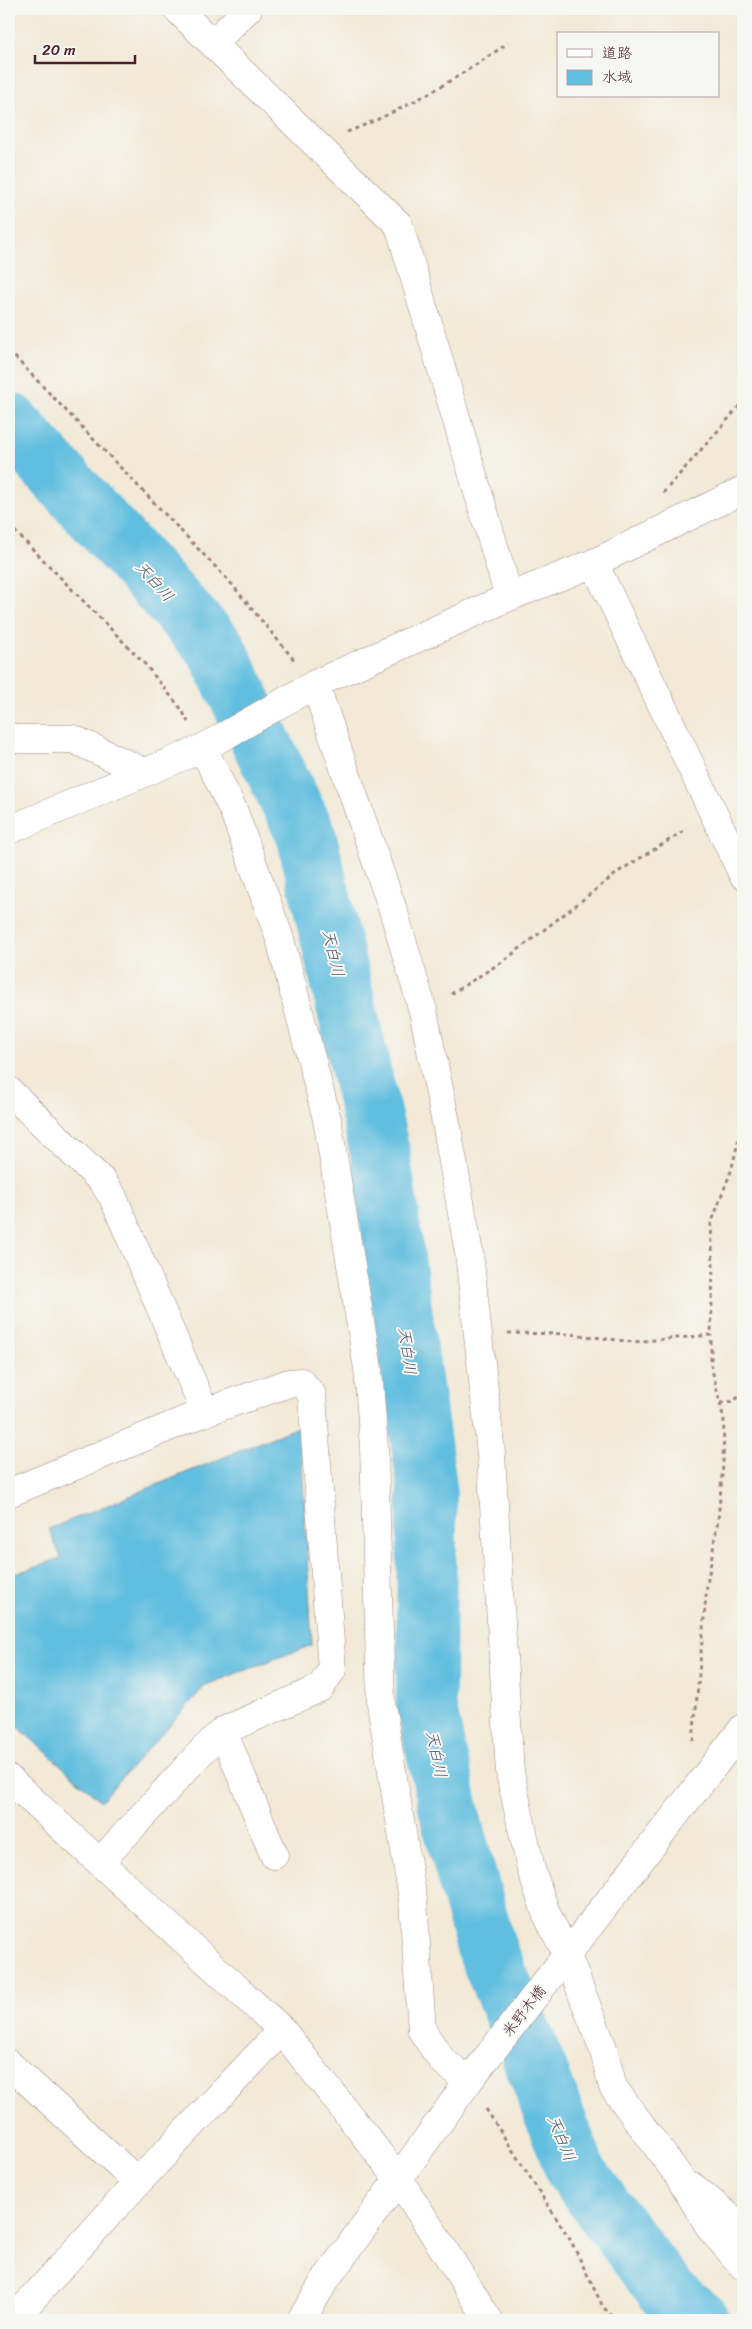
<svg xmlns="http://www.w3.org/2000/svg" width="752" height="2329" font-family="Sriracha,'Klee One',sans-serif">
	<rect width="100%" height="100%" fill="#f6f6f2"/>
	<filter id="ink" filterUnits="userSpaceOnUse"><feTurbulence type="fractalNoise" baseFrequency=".02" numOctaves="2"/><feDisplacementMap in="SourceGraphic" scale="10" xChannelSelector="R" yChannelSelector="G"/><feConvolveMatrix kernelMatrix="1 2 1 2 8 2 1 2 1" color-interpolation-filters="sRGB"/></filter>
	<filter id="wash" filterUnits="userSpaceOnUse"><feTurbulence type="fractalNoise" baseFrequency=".0096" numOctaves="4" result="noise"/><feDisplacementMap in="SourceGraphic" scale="20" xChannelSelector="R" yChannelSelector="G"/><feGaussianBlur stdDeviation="1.12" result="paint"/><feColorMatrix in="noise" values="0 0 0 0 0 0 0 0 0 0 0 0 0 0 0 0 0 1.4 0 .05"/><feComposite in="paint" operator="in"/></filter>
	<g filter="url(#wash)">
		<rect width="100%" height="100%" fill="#f2e9d6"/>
		<polygon fill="#60bedf" stroke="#556e85" points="300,1426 312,1645 206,1685 101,1801 9,1719 9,1576 61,1558 49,1529"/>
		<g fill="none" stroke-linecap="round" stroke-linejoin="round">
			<polyline stroke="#60bedf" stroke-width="60" points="9,422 215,647 306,834 380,1152 427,1486 426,1706 451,1819 486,1947 538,2072 576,2172 670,2296 700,2320"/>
		</g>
	</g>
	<g filter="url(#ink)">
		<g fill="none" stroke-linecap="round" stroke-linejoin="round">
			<defs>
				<g id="minor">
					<polyline points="177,9 399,225 509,597"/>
					<polyline points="213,43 248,9"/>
					<polyline points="594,563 743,875"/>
					<polyline points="315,684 394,913 423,1011 447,1128 469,1253 491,1454 510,1773 531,1869 546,1913 567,1955 603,2048 613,2087 678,2175 711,2229 743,2266"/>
					<polyline points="9,737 18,739 73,739 144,772"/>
					<polyline points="203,748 234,812 280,939 327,1119 368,1369 374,1447 381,1704 413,1900 422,2031 442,2060 468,2082"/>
					<polyline points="9,830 203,748 315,684 509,597 594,563 743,490"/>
					<polyline points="9,1091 102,1181 113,1197 205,1412"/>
					<polyline points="9,1493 205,1412 289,1383 301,1382 312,1395 332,1670 320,1688 223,1731 202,1751 100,1862"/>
					<polyline points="223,1731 274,1855"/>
					<polyline points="9,1779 282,2030 398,2178 489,2320"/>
					<polyline points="9,2064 138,2182"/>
					<polyline points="693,2187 743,2228"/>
					<polyline points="13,2320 138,2182 282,2030"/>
					<polyline points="301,2320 326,2279 468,2082 743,1728"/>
				</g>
			</defs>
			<use href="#minor" stroke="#9e8480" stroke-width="29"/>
			<g stroke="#9e8480" stroke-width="3" stroke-dasharray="4 4" stroke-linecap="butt">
				<path d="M347,132C405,110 458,78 508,43"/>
				<polyline points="9,351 229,581 295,661"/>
				<polyline points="663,493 743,402"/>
				<polyline points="9,525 144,663 182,710 188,722"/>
				<polyline points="451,994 505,960 621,870 687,829"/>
				<polyline points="508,1333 570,1334 633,1342 711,1335 713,1266 711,1224 731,1171 743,1122"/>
				<polyline points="720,1403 733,1401 743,1394"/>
				<polyline points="693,1741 707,1585 718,1520 723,1465 724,1420 711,1365 711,1335"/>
				<polyline points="486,2109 571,2241 603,2307 616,2320"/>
			</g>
			<use href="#minor" stroke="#fff" stroke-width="28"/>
		</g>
	</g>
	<g text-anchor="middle" stroke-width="4" stroke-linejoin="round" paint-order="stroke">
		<g font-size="15" fill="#4a1f2b" stroke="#f6f6f2">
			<text transform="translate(524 2011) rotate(-52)" y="5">米野木橋</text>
		</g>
		<g font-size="16" font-style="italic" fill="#52576a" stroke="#f6f6f2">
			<text transform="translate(155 581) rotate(48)" y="6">天白川</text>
			<text transform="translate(334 953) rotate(77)" y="6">天白川</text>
			<text transform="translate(408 1351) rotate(82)" y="6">天白川</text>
			<text transform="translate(437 1754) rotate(78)" y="6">天白川</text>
			<text transform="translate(562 2138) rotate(68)" y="6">天白川</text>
		</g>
	</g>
	<rect width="752" height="2329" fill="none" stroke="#f6f6f2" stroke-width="30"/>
	<rect x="557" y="32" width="162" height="65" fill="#f6f6f2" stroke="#b1a0a2"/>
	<rect x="567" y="49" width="25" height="8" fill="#ffffff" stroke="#b1a0a2"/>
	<text x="602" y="58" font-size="15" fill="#4a1f2b">道路</text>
	<rect x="567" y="70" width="25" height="15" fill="#60bedf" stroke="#b1a0a2"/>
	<text x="602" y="82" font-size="15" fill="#4a1f2b">水域</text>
	<path d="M35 55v8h100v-8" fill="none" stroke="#4a1f2b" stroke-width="2.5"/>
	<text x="42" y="55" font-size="15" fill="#4a1f2b" stroke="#f6f6f2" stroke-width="4" paint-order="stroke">20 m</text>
</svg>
